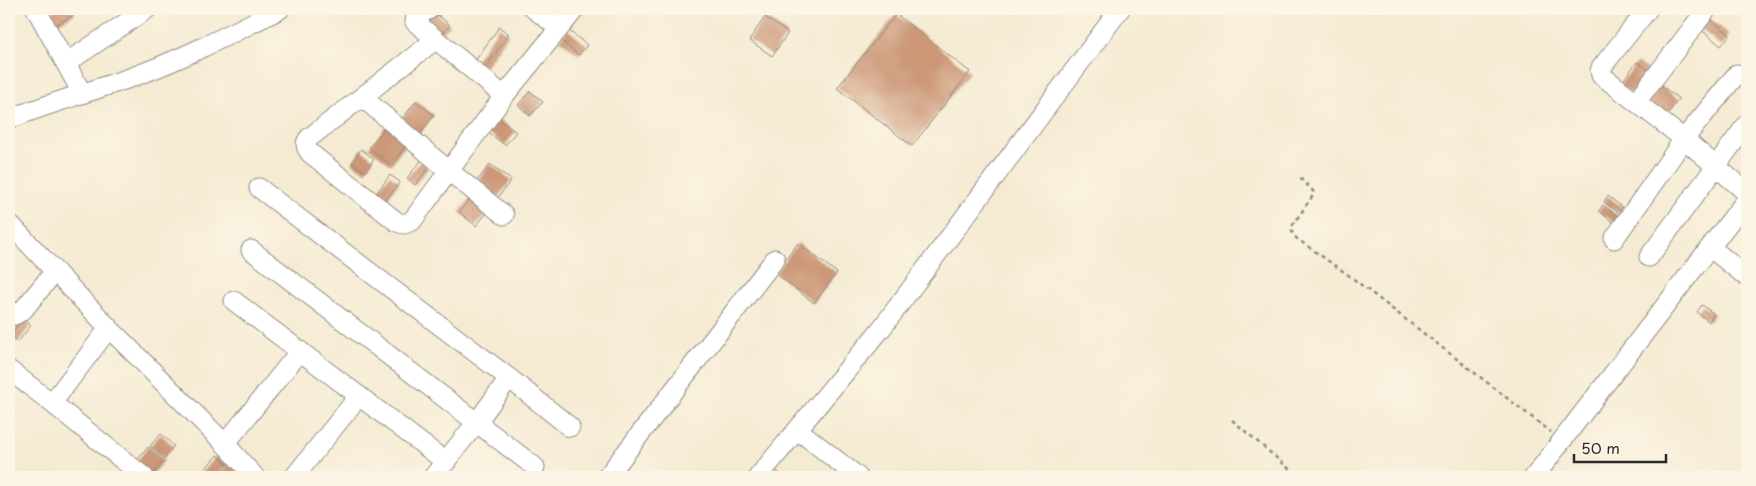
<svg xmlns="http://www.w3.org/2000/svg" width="1756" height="486" font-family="'Playpen Sans',sans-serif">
	<rect width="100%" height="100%" fill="#fcf5e5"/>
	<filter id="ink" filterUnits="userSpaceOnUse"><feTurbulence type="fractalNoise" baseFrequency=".02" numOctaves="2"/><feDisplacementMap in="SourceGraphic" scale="10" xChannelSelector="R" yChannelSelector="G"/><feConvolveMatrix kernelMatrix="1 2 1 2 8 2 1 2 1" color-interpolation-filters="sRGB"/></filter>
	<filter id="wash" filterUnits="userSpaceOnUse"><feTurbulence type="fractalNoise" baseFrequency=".0096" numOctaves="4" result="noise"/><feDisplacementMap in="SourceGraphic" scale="20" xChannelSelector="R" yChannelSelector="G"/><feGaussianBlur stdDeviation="1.12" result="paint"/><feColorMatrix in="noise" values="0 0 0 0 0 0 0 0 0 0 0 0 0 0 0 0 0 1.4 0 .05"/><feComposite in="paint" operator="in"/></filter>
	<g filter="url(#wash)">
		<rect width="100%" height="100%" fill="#f5ebd3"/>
		<g id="blocks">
			<g fill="#cc9878">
				<polygon points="57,9 72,9 75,14 54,26 47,15"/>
				<polygon points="433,11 450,25 441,36 424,21"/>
				<polygon points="896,14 970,72 912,146 837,88"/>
				<polygon points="1707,16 1730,35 1721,46 1698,27"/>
				<polygon points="765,17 788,33 772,56 749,40"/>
				<polygon points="499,27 509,34 485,68 475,61"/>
				<polygon points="568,30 587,45 579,55 560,40"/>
				<polygon points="1637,62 1653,73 1635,96 1620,85"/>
				<polygon points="1656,82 1679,99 1665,117 1642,100"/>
				<polygon points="530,91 543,102 530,116 518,105"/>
				<polygon points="416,101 434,115 418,137 399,123"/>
				<polygon points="495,116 516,132 505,145 484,129"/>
				<polygon points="388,123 410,140 391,165 369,148"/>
				<polygon points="361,149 374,159 365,172 352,163"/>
				<polygon points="425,156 433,163 415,185 407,178"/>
				<polygon points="490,164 511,180 496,200 475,184"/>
				<polygon points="390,175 400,182 382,205 373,198"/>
				<polygon points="473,195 490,209 476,226 459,212"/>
				<polygon points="1608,196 1627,211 1623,216 1604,202"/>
				<polygon points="1603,205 1622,219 1617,225 1599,211"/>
				<polygon points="798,243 837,273 814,303 775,273"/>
				<polygon points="1702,305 1714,314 1709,322 1697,312"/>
				<polygon points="23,319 31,325 18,342 10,335"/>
				<polygon points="161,434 174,446 164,458 150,446"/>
				<polygon points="148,447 164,461 152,475 136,462"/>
				<polygon points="217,455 228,464 216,477 204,477 201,474"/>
				<polygon points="231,463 242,473 238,477 219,477"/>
				<polygon points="774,469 781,475 778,477 767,477"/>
			</g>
		</g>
	</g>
	<g filter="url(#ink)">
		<use href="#blocks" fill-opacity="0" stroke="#908b7f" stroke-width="1"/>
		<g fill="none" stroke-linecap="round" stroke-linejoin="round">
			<defs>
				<g id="minor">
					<polyline points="36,9 82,93"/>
					<polyline points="430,9 416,16 415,22 504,96"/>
					<polyline points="534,9 559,28"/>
					<polyline points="1648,9 1601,68 1600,71 1601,75 1684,139 1747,193"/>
					<polyline points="66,63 147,9"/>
					<polyline points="362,97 435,40"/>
					<polyline points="1636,102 1707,9"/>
					<path d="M9,119C50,103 93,91 135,76C185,58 232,33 280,9"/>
					<polyline points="259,188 509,378 477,422 433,477"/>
					<path d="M504,215L449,171L362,97L309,138C304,144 306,148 310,153L397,222L404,224L412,221L504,96L575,9"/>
					<polyline points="9,223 109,328 225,444 255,477"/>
					<polyline points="1614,239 1684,139 1737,74"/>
					<polyline points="1711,248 1747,277"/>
					<polyline points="251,250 535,467"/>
					<polyline points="1649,257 1747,124"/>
					<polyline points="234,301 446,462"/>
					<polyline points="9,313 15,315 23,310 55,271"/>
					<polyline points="9,370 52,403 109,328"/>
					<polyline points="509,378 570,427"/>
					<polyline points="52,403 144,477"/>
					<polyline points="798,430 858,477"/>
					<polyline points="225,444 300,351"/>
					<polyline points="294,477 359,396"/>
					<polyline points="607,477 775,259"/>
					<polyline points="758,477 881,329 1120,9"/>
					<polyline points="1534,477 1747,199"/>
				</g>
			</defs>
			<use href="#minor" stroke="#908b7f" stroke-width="21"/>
			<g stroke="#908b7f" stroke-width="2.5" stroke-dasharray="4 4" stroke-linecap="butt">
				<polyline points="1300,178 1313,191 1314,194 1292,226 1292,232 1296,238 1351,277 1551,432"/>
				<polyline points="1232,420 1299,477"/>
			</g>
			<use href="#minor" stroke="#fff" stroke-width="19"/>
		</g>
	</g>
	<rect width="1756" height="486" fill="none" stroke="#fcf5e5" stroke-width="30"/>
	<path d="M1574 454v8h92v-8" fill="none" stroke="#2b2b2b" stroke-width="2.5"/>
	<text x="1581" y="454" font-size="15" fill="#2b2b2b" stroke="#fcf5e5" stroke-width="4" paint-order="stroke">50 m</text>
</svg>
